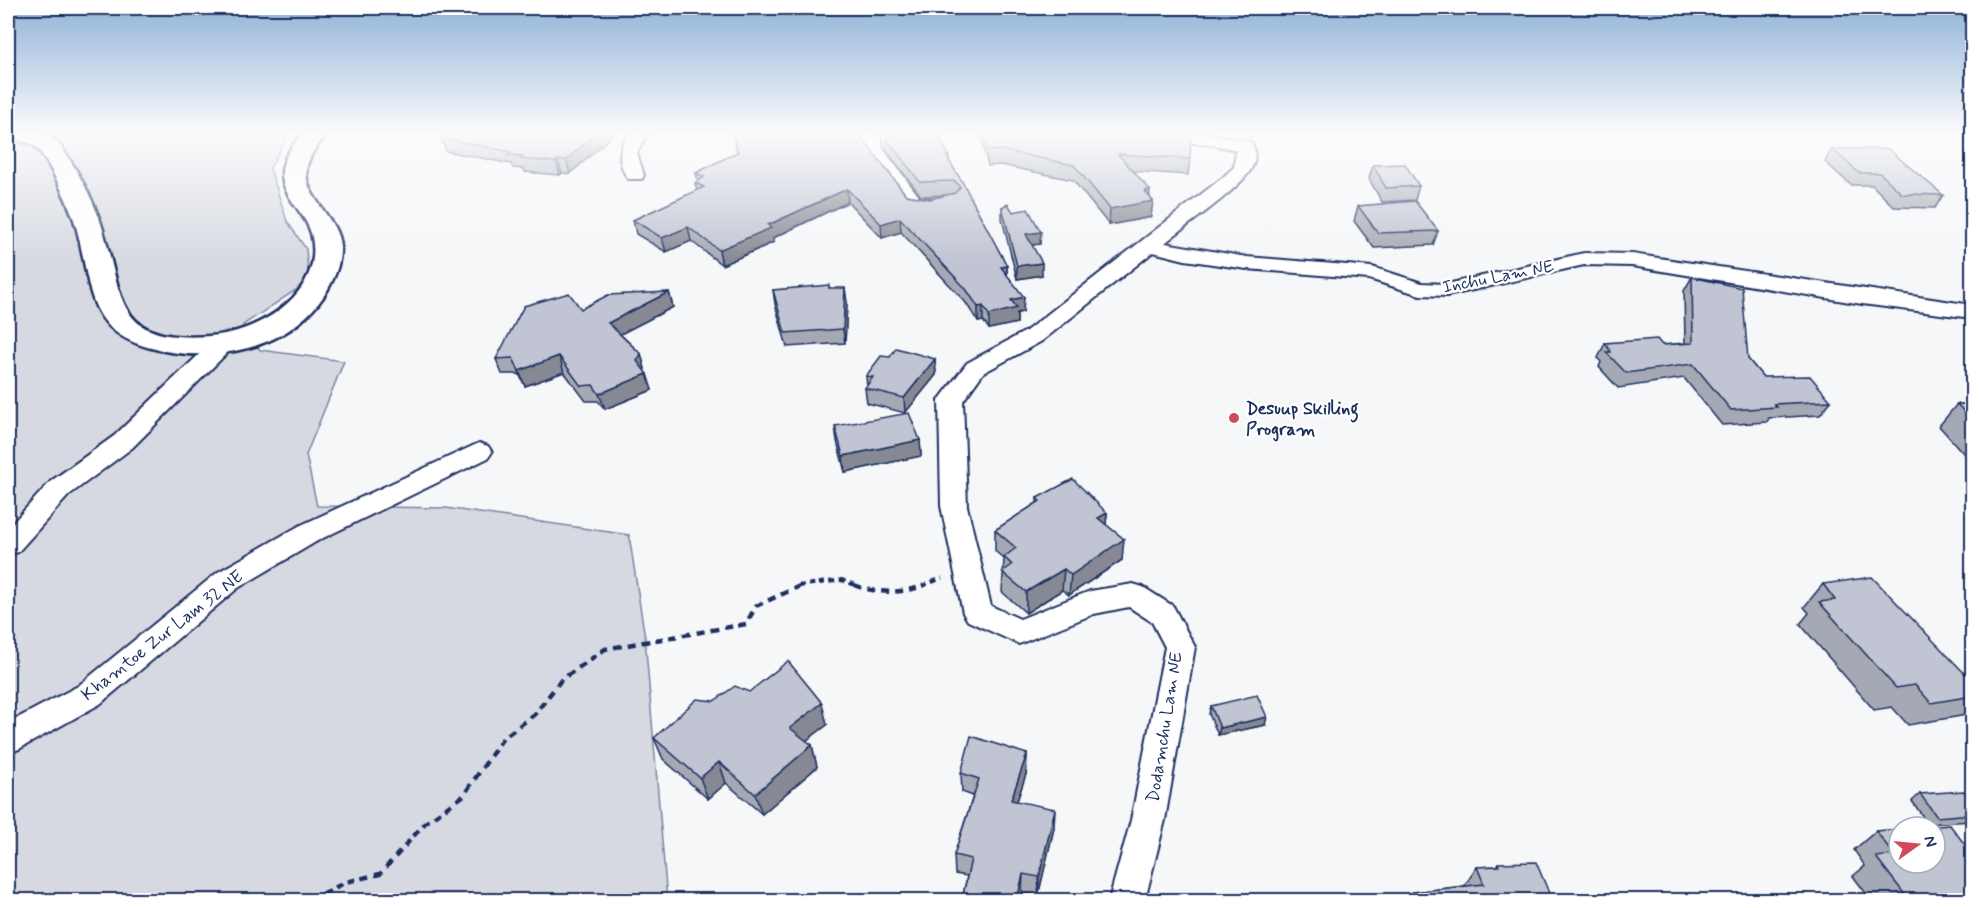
<svg xmlns="http://www.w3.org/2000/svg" width="1980" height="908" font-family="Mynerve,sans-serif">
	<rect width="100%" height="100%" fill="#f6f7f9"/>
	<filter id="ink" filterUnits="userSpaceOnUse"><feTurbulence type="fractalNoise" baseFrequency=".0167" numOctaves="2"/><feDisplacementMap in="SourceGraphic" scale="12" xChannelSelector="R" yChannelSelector="G"/><feConvolveMatrix kernelMatrix="1 2 1 2 8 2 1 2 1" color-interpolation-filters="sRGB"/></filter>
	<g filter="url(#ink)">
		<polygon fill="#d6d9e2" stroke="#7884a0" stroke-width="1.5" points="8,133 289,133 270,168 287,221 306,249 309,281 243,325 260,350 344,361 306,455 317,506 446,508 629,535 645,638 667,900 8,900"/>
		<g fill="none" stroke-linecap="round" stroke-linejoin="round">
			<defs>
				<g id="street">
					<path d="M629,133H648L637,153L644,175L642,179H628C617,162 618,149 629,133Z"/>
					<polygon points="862,133 880,133 883,149 920,198 945,199 948,203 945,207 930,211 907,207 865,150"/>
					<path d="M1106,133H1206L1251,142C1256,150 1256,161 1251,169C1240,189 1185,226 1165,243L1247,257L1372,267L1422,283L1447,284L1584,253L1632,254L1972,305V318L1862,304L1632,266L1584,265L1447,296L1420,295L1369,279L1247,269L1185,260L1153,252L1042,341L983,373L963,401L967,506L991,606L1020,619L1090,591L1133,584L1143,587L1173,606L1195,647L1165,820L1145,900H1109L1131,820L1165,647L1152,622L1129,607L1094,614L1019,644L968,621L963,613L941,506L939,400L967,363L1026,331L1222,178L1234,167L1236,150L1209,144L1115,138Z"/>
					<polygon points="222,338 230,340 233,345 230,350 132,448 69,495 18,552 8,555 8,528 51,481 114,436 214,340"/>
					<polygon points="479,443 488,446 492,452 488,458 319,540 238,588 100,704 19,749 8,753 8,723 78,686 218,572 299,526"/>
				</g>
				<path id="secondary" d="M8,133C18,133 38,130 48,135C60,141 69,159 76,170C88,191 99,213 105,237C124,307 120,342 210,336C259,333 327,292 311,233C305,212 282,197 282,173C282,158 294,144 303,133H327C321,142 313,149 309,160C295,192 338,215 340,246C341,265 333,282 323,297C286,350 215,363 155,349C85,333 92,287 77,230C72,210 62,190 52,171C47,162 40,148 30,143C23,141 14,140 8,139Z"/>
			</defs>
			<use href="#street" stroke="#1b2f5e" stroke-width="4"/>
			<use href="#secondary" stroke="#1b2f5e" stroke-width="5"/>
			<g stroke="#1b2f5e" stroke-width="4" stroke-dasharray="6 4.5" stroke-linecap="butt">
				<polyline points="798,586 842,580 858,586"/>
				<polyline points="922,586 942,578"/>
			</g>
			<g stroke="#1b2f5e" stroke-width="4.5" stroke-dasharray="8 6" stroke-linecap="butt">
				<path d="M854,585C877,594 903,594 925,585"/>
				<polyline points="310,900 346,882 380,874 425,823 463,796 503,738 535,714 561,680 605,649 746,624 756,606 802,585"/>
			</g>
			<use href="#street" fill="#fff" fill-rule="evenodd"/>
			<use href="#secondary" fill="#fff" fill-rule="evenodd"/>
		</g>
		<g fill="#a5a9b5" stroke="#1b2f5e" stroke-width="1.5">
			<polygon points="615,133 570,174 562,173 560,175 525,172 524,169 513,168 511,164 446,151 441,138"/>
			<polygon points="733,133 862,138 906,195 930,199 949,195 921,196 887,151 886,138 949,156 949,161 1007,266 1007,275 1023,312 1017,313 1017,323 989,329 983,321 978,322 966,303 901,232 882,238 848,202 773,238 774,242 722,265 691,241 666,252 636,234 633,220 697,191 695,183 698,181 696,173 737,152"/>
			<polygon points="982,133 1191,133 1190,159 1188,175 1133,171 1150,196 1151,217 1109,225 1073,180 1001,165 988,166 982,141"/>
			<polygon points="1832,149 1943,195 1935,208 1894,207 1872,185 1851,185 1825,162"/>
			<polygon points="1373,165 1419,186 1415,200 1382,202 1369,179"/>
			<polygon points="1358,206 1438,231 1433,245 1374,248 1354,221"/>
			<polygon points="1002,207 1013,212 1040,244 1032,245 1042,275 1017,279 1002,219"/>
			<polygon points="1692,277 1748,359 1763,377 1831,401 1820,415 1769,418 1767,422 1722,425 1684,378 1618,388 1599,367 1601,362 1598,358 1605,343 1662,345 1685,343 1684,291"/>
			<polygon points="830,288 847,302 845,343 787,347 775,304 773,290"/>
			<polygon points="669,292 673,307 620,334 641,354 645,369 644,370 652,390 605,409 598,401 586,401 564,372 525,386 519,374 502,374 496,359 581,309"/>
			<polygon points="890,357 935,359 936,375 905,413 867,403 865,388 867,386 866,376"/>
			<polygon points="1957,404 1972,404 1972,463 1939,426"/>
			<polygon points="835,426 920,440 921,456 845,472 837,441"/>
			<polygon points="1037,498 1107,513 1106,524 1122,560 1069,595 1062,590 1026,613 1002,592 1004,559 995,551 995,530 1037,503"/>
			<polygon points="1823,584 1972,681 1972,706 1961,716 1908,725 1892,707 1874,710 1800,624 1809,613 1804,607"/>
			<polygon points="749,692 827,725 806,741 812,745 817,767 762,814 726,783 708,799 663,759 654,738 714,701"/>
			<polygon points="1211,706 1265,725 1218,735 1209,714"/>
			<polygon points="1027,754 1026,774 1017,801 1054,828 1038,896 1022,893 1020,900 962,900 967,876 955,874 954,855 973,796 962,792 961,773"/>
			<polygon points="1920,794 1972,803 1972,819 1971,821 1928,824 1912,801"/>
			<polygon points="1876,831 1972,900 1871,900 1853,876 1865,866 1854,850"/>
			<polygon points="1498,863 1552,900 1408,900 1413,892 1465,886 1465,885 1477,867 1496,866"/>
		</g>
		<g fill="#868994" stroke="#1b2f5e" stroke-width="1.5">
			<polygon points="597,133 615,133 570,174 566,160"/>
			<polygon points="558,160 562,173 560,175 556,162"/>
			<polygon points="847,189 848,202 773,238 774,242 722,265 719,250 768,225"/>
			<polygon points="1150,190 1149,202 1153,201 1151,217 1109,225 1110,209 1145,191"/>
			<polygon points="900,218 901,232 882,238 881,224"/>
			<polygon points="688,227 691,241 666,252 662,238"/>
			<polygon points="1041,232 1040,244 1025,246 1026,234"/>
			<polygon points="1042,263 1042,275 1017,279 1017,266"/>
			<polygon points="1007,266 1007,280 1001,267"/>
			<polygon points="845,288 847,302 845,343 843,329"/>
			<polygon points="669,292 673,307 613,338 608,323"/>
			<polygon points="1024,297 1023,312 1017,313 1017,323 989,329 989,315 1011,300"/>
			<polygon points="983,306 983,321 978,322 978,307"/>
			<polygon points="641,354 645,369 641,376 637,361"/>
			<polygon points="559,356 564,372 525,386 519,371"/>
			<polygon points="935,359 936,375 905,413 904,398"/>
			<polygon points="647,374 652,390 605,409 599,394"/>
			<polygon points="920,440 921,456 845,472 843,456"/>
			<polygon points="1107,513 1105,534 1098,518"/>
			<polygon points="1124,539 1122,560 1069,595 1071,575"/>
			<polygon points="1064,569 1062,590 1026,613 1026,592"/>
			<polygon points="822,703 827,725 795,749 790,728"/>
			<polygon points="1267,717 1265,725 1218,735 1220,728"/>
			<polygon points="812,745 817,767 762,814 755,794"/>
			<polygon points="1027,754 1026,774 1011,819 1011,800"/>
			<polygon points="719,762 726,783 708,799 700,778"/>
			<polygon points="1055,809 1054,828 1038,896 1039,877"/>
			<polygon points="1023,874 1022,893 1020,900 1017,900"/>
		</g>
		<g fill="#c0c4d3" stroke="#1b2f5e" stroke-width="1.5">
			<polygon points="443,133 597,133 566,160 558,160 556,162 520,159 523,156 508,155 511,152 441,138"/>
			<polygon points="733,133 804,133 804,136 816,133 860,133 862,138 906,195 930,199 955,193 960,187 955,181 920,182 886,138 900,133 937,133 949,156 946,156 963,183 1007,266 1001,267 1024,297 1011,300 1017,308 989,315 983,306 978,307 966,289 900,218 881,224 847,189 768,225 771,228 719,250 688,227 662,238 633,220 704,187 695,183 704,177 696,173 738,152"/>
			<polygon points="983,133 1191,133 1190,159 1118,154 1150,190 1145,191 1153,201 1110,209 1074,165 1001,150 988,151"/>
			<polygon points="1832,149 1888,149 1943,195 1902,194 1880,173 1859,173"/>
			<polygon points="1405,164 1419,186 1386,188 1373,165"/>
			<polygon points="1415,201 1438,231 1378,233 1358,206"/>
			<polygon points="1008,204 1013,212 1028,209 1041,232 1026,234 1042,263 1017,266 1002,207"/>
			<polygon points="1692,277 1742,288 1748,359 1763,377 1810,376 1831,401 1774,404 1777,407 1731,410 1693,364 1626,373 1606,352 1611,352 1605,343 1657,339 1662,345 1693,343"/>
			<polygon points="829,285 829,288 845,288 843,329 785,333 773,290"/>
			<polygon points="669,292 608,323 641,354 637,361 647,374 599,394 593,385 581,386 559,356 519,371 513,358 496,359 524,306 569,293 581,309 608,295"/>
			<polygon points="896,348 935,359 904,398 865,388 873,377 866,376 881,356 890,357"/>
			<polygon points="1957,404 1972,404 1972,420"/>
			<polygon points="909,413 920,440 843,456 835,426"/>
			<polygon points="1073,479 1107,513 1098,518 1124,539 1071,575 1064,569 1026,592 1002,572 1012,565 1004,557 1016,548 995,530 1040,501 1037,498"/>
			<polygon points="1872,577 1972,681 1972,696 1931,703 1915,685 1896,688 1819,602 1835,600 1823,584"/>
			<polygon points="788,661 822,703 790,728 812,745 755,794 719,762 700,778 654,738 697,699 714,701 735,686 749,692"/>
			<polygon points="1257,695 1267,717 1220,728 1211,706"/>
			<polygon points="971,736 1027,754 1011,800 1055,809 1039,877 1023,874 1017,900 962,900 971,859 954,855 979,779 961,773"/>
			<polygon points="1964,791 1972,803 1972,814 1937,817 1920,794"/>
			<polygon points="1950,825 1972,854 1972,900 1909,900 1876,857 1894,855 1876,831 1899,829 1899,863 1935,863 1935,827 1925,827"/>
			<polygon points="1536,862 1552,900 1416,900 1413,892 1484,884 1477,867 1499,866 1498,863"/>
		</g>
	</g>
	<linearGradient id="sky" x2="0" y2="1"><stop stop-color="#8fb2d8"/><stop offset="0.51" stop-color="#fbfbfc"/><stop offset="1" stop-color="#fbfbfc" stop-opacity="0"/></linearGradient>
	<rect width="1980" height="261" fill="url(#sky)"/>
	<circle fill="#d1495b" stroke="#fff" stroke-width="2" cx="1234" cy="418" r="6"/>
	<g text-anchor="middle" stroke-width="4.5" stroke-linejoin="round" paint-order="stroke">
		<g font-size="18" fill="#1b2f5e" stroke="#fff">
			<text transform="translate(1498 276) rotate(-11)" y="6">Inchu Lam NE</text>
			<text transform="translate(162 635) rotate(-38)" y="6">Khamtoe Zur Lam 32 NE</text>
			<text transform="translate(1164 727) rotate(-81)" y="6">Dodamchu Lam NE</text>
		</g>
		<g font-size="18" font-weight="bold" fill="#1b2f5e" stroke="#fff" text-anchor="start">
			<text x="1246" y="414">Desuup Skilling<tspan x="1246" dy="21">Program</tspan></text>
		</g>
	</g>
	<rect width="1980" height="908" fill="none" stroke="#fff" stroke-width="30"/>
	<rect x="15" y="15" width="1950" height="878" fill="none" stroke="#1b2f5e" stroke-width="2" filter="url(#ink)"/>
	<g transform="translate(1917 845) rotate(75)"><circle r="28" fill="#ffffff" stroke="#a4acbf" stroke-width="1.5"/>
	<path d="M0-4.5L10 22L0 15L-10 22Z" fill="#d1495b"/>
	<text y="-9" font-size="16" font-weight="bold" text-anchor="middle" fill="#1b2f5e">N</text>
	</g>
</svg>
